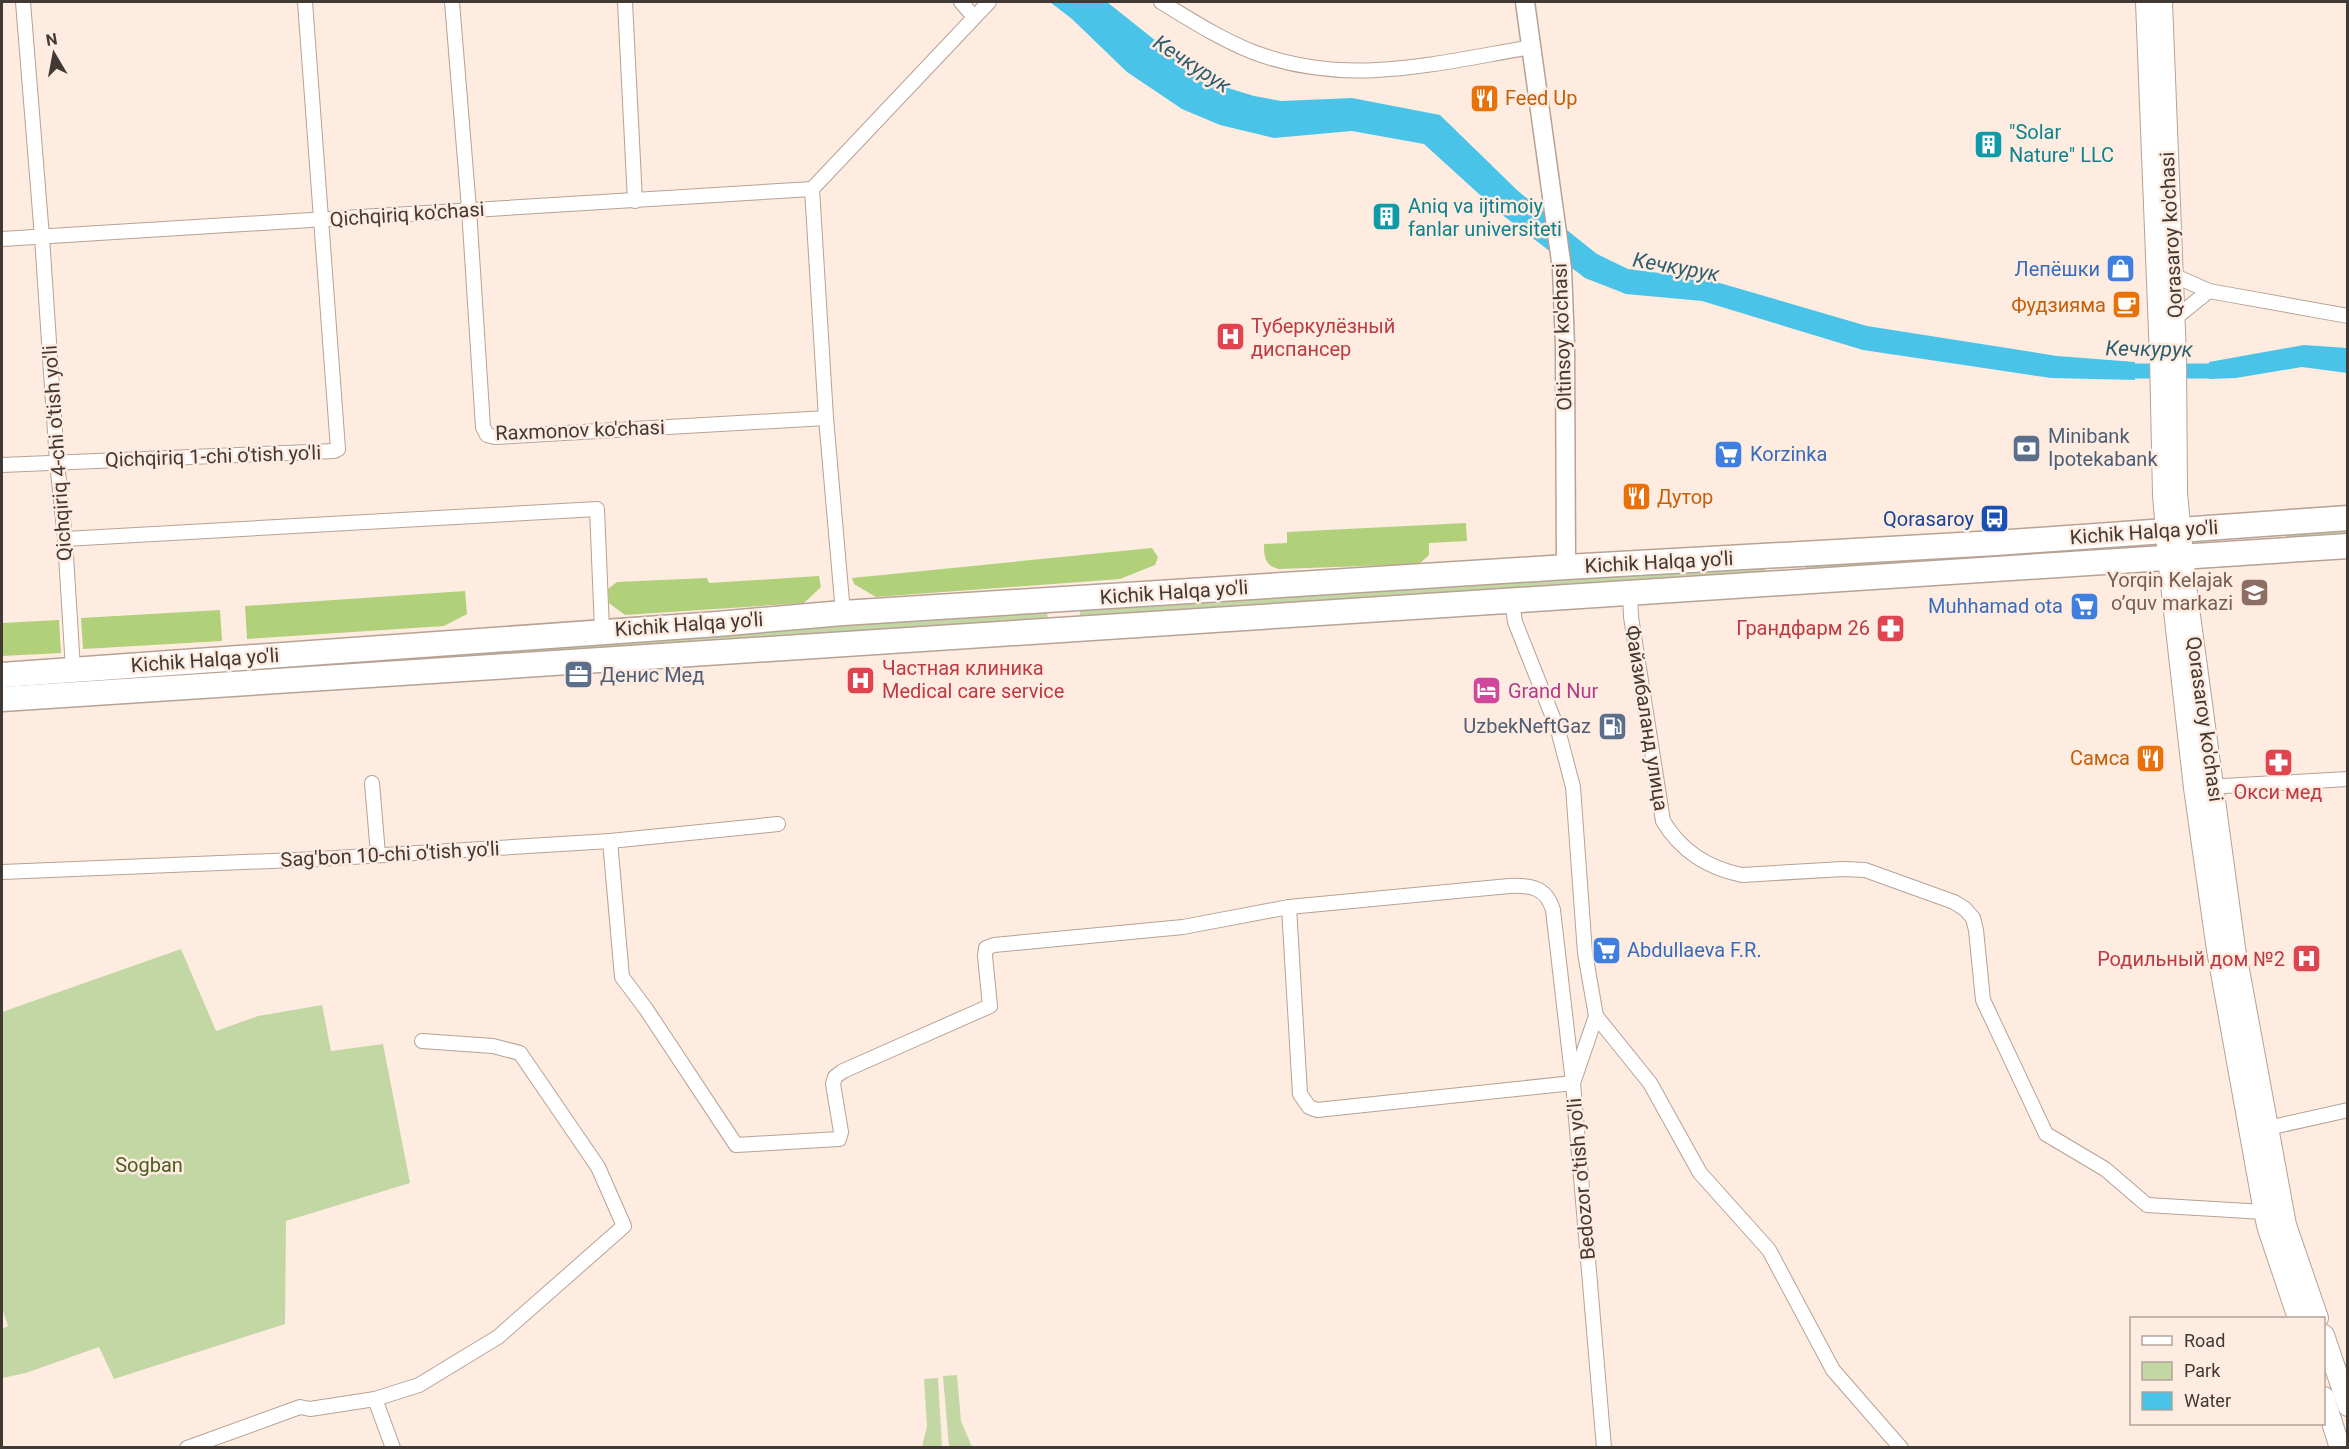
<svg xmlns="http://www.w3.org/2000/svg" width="2349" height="1449" font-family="Roboto,sans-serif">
	<rect width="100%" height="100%" fill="#feece1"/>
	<g fill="#c3d7a4">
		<polygon points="2347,528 2347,536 2286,539 2286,532"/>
		<polygon points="2062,546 2063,559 1802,575 1805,569 1804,562"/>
		<polygon points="1765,566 1764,577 1080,618 1080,609"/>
		<polygon points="1047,611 1048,621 276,675 276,665"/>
		<polygon points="181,949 216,1031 258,1016 322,1005 331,1051 383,1044 410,1183 286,1221 285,1324 114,1379 99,1347 26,1373 2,1378 2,1329 8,1326 2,1308 2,1012"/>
		<polygon points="957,1375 961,1421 972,1447 949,1447 943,1376"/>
		<polygon points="938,1378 942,1447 922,1447 927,1426 924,1379"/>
	</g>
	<g fill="#b0d079">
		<path d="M1466,523L1467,541L1429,543V555L1419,564L1279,569C1265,566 1264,557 1264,544L1287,543V532Z"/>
		<polygon points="1152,548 1158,557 1155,565 1120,579 876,597 854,584 852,578"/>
		<polygon points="819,576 821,587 804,603 625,615 609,603 608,589 617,582 707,578 709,583"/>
		<polygon points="465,591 467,614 444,626 247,639 245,606"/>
		<polygon points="220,610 222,641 83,649 81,618"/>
		<polygon points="59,620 61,653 2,656 2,623"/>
	</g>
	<g fill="#4ac3e9">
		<polygon points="1050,2 1107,2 1200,76 1225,87 1254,96 1281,101 1352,98 1440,115 1518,191 1597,254 1628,269 1706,279 1867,326 2057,356 2135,362 2135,380 2051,378 1863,350 1702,301 1626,294 1585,278 1501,214 1424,144 1352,131 1274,138 1220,125 1182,109 1127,72 1072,19"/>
		<polygon points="2304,345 2347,348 2347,373 2302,367 2236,378 2209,379 2209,362"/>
	</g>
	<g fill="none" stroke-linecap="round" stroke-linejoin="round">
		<polyline stroke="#4ac3e9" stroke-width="15" points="2116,371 2209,371 2227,369"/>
		<defs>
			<g id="minor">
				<polyline points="23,2 42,237 57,462 65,539 73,669"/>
				<polyline points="452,2 469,209 483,427 487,435 495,437 826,418"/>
				<polyline points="625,2 635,201"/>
				<polyline points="961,2 974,17"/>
				<path d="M1161,2C1191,20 1220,39 1253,52C1348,88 1436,63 1532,47"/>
				<polyline points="2,239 812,189"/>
				<polyline points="2173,275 2209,291 2348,316"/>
				<polyline points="2174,319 2209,291"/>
				<polyline points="2,465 334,451 338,449 305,2"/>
				<polyline points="65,539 597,509 602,630"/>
				<path d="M1630,593L1631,617L1663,821C1681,851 1707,868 1742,875L1843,869L1865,870L1954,902L1965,909L1973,918L1976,930L1983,1000L2046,1134L2105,1169L2147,1205L2264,1212"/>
				<polyline points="1512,601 1515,622 1558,730 1573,787 1585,953 1596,1016 1650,1083 1700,1173 1769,1250 1833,1370 1901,1448"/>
				<polyline points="843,613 826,418 812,189 989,2"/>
				<polyline points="372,783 378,854"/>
				<polyline points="2206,787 2348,779"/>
				<path d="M610,841L622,977L646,1009L736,1145L839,1139L841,1132L833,1084L835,1077L843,1071L990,1006L985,956L986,948L994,945L1183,927L1289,907L1509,886C1531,885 1546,887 1553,910L1573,1083L1604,1448"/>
				<polyline points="2,872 319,859 610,841 778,824"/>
				<polyline points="1289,907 1300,1094 1309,1107 1317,1110 1573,1083 1596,1016"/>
				<polyline points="2268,1128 2348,1110"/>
				<polyline points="375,1399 393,1448"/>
				<polyline points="187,1448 300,1407 310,1409 375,1399 419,1385 498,1337 624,1226 598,1167 520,1053 493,1046 422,1041"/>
			</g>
			<polyline id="tertiary" points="1525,2 1562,269 1565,345 1566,567"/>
			<g id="secondary">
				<polyline points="2146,2 2160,357 2163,494 2168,558 2194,788 2217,950 2264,1212 2268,1229 2298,1318"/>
				<polyline points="2162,2 2176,357 2177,493 2186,586 2235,948 2286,1225 2318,1318"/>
				<polyline points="2324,1335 2348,1406"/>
				<polyline points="2324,1397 2340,1448"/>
			</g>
			<g id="trunk">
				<polyline points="2,675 717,624 843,613 1566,567 1996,543 2348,518"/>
				<polyline points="2,699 2348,546"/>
			</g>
		</defs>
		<use href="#minor" stroke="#b7a295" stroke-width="16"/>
		<use href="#tertiary" stroke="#b7a295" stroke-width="21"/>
		<use href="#secondary" stroke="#b7a295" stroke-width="22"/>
		<use href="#trunk" stroke="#b7a295" stroke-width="27"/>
		<use href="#minor" stroke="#fff" stroke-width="14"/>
		<use href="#tertiary" stroke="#fff" stroke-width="18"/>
		<use href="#secondary" stroke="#fff" stroke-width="20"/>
		<use href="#trunk" stroke="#fff" stroke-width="24"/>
	</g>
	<defs>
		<symbol id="restaurant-square" viewBox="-11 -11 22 22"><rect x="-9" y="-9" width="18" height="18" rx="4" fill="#e8710a" stroke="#feece1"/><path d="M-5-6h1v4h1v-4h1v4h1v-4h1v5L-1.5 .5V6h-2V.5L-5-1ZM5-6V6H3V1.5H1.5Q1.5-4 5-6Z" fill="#fff"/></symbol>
		<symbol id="building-square" viewBox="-11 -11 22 22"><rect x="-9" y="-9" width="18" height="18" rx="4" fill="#0f9aa8" stroke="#feece1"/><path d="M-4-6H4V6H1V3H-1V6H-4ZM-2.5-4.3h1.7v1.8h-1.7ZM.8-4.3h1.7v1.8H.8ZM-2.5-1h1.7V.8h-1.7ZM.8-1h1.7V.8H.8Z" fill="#fff"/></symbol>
		<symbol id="shop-square" viewBox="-11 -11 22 22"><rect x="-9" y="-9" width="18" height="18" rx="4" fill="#3f7fe0" stroke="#feece1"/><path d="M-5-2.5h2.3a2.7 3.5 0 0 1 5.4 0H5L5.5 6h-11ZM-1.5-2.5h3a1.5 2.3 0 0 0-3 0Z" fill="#fff"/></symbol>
		<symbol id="cafe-square" viewBox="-11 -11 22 22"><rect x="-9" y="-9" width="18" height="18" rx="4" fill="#e8710a" stroke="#feece1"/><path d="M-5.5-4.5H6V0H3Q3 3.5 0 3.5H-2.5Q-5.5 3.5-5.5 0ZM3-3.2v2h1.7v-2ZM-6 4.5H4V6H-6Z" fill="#fff"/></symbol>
		<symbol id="hospital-square" viewBox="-11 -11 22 22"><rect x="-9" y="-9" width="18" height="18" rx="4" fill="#e0444e" stroke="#feece1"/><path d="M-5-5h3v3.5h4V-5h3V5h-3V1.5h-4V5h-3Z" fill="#fff"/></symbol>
		<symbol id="bank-square" viewBox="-11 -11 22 22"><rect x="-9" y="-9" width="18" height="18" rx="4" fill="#5c6f8a" stroke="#feece1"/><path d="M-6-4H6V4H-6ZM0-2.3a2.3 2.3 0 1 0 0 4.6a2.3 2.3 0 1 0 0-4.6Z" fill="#fff"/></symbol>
		<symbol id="supermarket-square" viewBox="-11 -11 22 22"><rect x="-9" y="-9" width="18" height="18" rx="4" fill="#3f7fe0" stroke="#feece1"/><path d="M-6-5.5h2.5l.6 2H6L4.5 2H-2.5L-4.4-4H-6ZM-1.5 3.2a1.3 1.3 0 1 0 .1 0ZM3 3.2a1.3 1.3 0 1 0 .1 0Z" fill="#fff"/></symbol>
		<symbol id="bus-square" viewBox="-11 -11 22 22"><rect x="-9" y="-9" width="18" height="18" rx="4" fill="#1a4fb4" stroke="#feece1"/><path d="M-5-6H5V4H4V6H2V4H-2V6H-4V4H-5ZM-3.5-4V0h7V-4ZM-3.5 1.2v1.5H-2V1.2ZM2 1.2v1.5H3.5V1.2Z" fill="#fff"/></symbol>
		<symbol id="school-square" viewBox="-11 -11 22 22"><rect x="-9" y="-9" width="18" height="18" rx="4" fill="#8d6e63" stroke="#feece1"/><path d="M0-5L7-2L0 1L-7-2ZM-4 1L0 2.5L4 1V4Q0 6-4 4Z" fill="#fff"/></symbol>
		<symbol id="pharmacy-square" viewBox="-11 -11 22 22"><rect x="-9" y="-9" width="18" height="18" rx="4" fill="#e0444e" stroke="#feece1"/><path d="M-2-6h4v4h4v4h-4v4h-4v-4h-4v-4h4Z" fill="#fff"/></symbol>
		<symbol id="office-square" viewBox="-11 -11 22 22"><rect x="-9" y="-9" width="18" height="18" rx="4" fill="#5c6f8a" stroke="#feece1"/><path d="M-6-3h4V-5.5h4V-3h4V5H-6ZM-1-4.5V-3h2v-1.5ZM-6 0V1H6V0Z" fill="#fff"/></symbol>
		<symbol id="hotel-square" viewBox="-11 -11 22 22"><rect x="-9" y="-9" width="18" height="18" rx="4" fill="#d1479c" stroke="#feece1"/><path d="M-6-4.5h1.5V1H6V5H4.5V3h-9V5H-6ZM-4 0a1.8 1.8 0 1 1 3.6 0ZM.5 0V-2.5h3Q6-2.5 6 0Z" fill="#fff"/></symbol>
		<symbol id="fuel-square" viewBox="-11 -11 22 22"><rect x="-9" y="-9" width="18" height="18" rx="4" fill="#5c6f8a" stroke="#feece1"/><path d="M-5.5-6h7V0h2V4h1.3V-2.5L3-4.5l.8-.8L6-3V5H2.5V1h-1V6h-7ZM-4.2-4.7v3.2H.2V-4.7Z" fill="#fff"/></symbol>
	</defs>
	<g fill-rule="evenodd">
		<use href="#restaurant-square" x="1468" y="82" width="33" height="33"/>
		<use href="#building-square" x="1972" y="128" width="33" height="33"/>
		<use href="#building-square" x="1370" y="200" width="33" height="33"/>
		<use href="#shop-square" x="2104" y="252" width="33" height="33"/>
		<use href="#cafe-square" x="2110" y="288" width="33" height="33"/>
		<use href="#hospital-square" x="1214" y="320" width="33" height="33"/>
		<use href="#bank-square" x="2010" y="432" width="33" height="33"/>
		<use href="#supermarket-square" x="1712" y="438" width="33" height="33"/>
		<use href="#restaurant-square" x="1620" y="480" width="33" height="33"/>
		<use href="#bus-square" x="1978" y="502" width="33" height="33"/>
		<use href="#school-square" x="2238" y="576" width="33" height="33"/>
		<use href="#supermarket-square" x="2068" y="590" width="33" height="33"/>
		<use href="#pharmacy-square" x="1874" y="612" width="33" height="33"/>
		<use href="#office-square" x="562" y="658" width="33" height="33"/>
		<use href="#hospital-square" x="844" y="664" width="33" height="33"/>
		<use href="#hotel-square" x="1470" y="674" width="33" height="33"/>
		<use href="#fuel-square" x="1596" y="710" width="33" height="33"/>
		<use href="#restaurant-square" x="2134" y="742" width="33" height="33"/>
		<use href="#pharmacy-square" x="2262" y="746" width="33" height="33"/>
		<use href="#supermarket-square" x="1590" y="934" width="33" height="33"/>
		<use href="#hospital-square" x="2290" y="942" width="33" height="33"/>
	</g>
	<g text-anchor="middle" stroke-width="5" stroke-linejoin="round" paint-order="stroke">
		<g font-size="20" fill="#c56008" stroke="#feece1" text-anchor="start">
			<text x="1505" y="105">Feed Up</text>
			<text x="2106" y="312" text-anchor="end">Фудзияма</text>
			<text x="1657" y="504">Дутор</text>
			<text x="2130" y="765" text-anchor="end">Самса</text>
		</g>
		<g font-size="20" fill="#0d838f" stroke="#feece1" text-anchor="start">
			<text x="2009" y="139">"Solar<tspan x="2009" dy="23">Nature" LLC</tspan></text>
			<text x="1408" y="213">Aniq va ijtimoiy<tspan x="1408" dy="23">fanlar universiteti</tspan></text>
		</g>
		<g font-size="20" fill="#413933" stroke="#feece1">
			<text transform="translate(407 214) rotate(-4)" y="7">Qichqiriq ko'chasi</text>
			<text transform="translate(2171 235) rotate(-93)" y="7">Qorasaroy ko'chasi</text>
			<text transform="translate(1562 337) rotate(-92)" y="7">Oltinsoy ko'chasi</text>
			<text transform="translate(580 430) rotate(-2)" y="7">Raxmonov ko'chasi</text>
			<text transform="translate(57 453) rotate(-94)" y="7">Qichqiriq 4-chi o'tish yo'li</text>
			<text transform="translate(213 456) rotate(-2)" y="7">Qichqiriq 1-chi o'tish yo'li</text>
			<text transform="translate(2144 532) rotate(-4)" y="7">Kichik Halqa yo'li</text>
			<text transform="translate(1659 562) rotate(-3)" y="7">Kichik Halqa yo'li</text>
			<text transform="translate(1174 592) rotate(-4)" y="7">Kichik Halqa yo'li</text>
			<text transform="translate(689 624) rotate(-4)" y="7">Kichik Halqa yo'li</text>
			<text transform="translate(205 660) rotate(-4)" y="7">Kichik Halqa yo'li</text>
			<text transform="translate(1647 718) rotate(81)" y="7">Файзибаланд улица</text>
			<text transform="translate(2205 719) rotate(82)" y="7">Qorasaroy ko'chasi</text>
			<text transform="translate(390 854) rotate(-3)" y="7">Sag'bon 10-chi o'tish yo'li</text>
			<text transform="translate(1581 1179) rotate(-95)" y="7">Bedozor o'tish yo'li</text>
		</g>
		<g font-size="20" fill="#366cbe" stroke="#feece1" text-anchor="end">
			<text x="2100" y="276">Лепёшки</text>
			<text x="1750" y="461" text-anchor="start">Korzinka</text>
			<text x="2063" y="613">Muhhamad ota</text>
			<text x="1627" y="957" text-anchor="start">Abdullaeva F.R.</text>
		</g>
		<g font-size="20" fill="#be3a42" stroke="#feece1" text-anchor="start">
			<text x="1251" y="333">Туберкулёзный<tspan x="1251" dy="23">диспансер</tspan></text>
			<text x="1870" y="635" text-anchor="end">Грандфарм 26</text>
			<text x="882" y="675">Частная клиника<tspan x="882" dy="23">Medical care service</tspan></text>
			<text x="2278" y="799" text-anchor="middle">Окси мед</text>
			<text x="2285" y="966" text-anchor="end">Родильный дом №2</text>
		</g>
		<g font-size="20" fill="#4e5e75" stroke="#feece1" text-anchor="start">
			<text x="2048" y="443">Minibank<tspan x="2048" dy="23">Ipotekabank</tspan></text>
			<text x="600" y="682">Денис Мед</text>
			<text x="1591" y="733" text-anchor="end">UzbekNeftGaz</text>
		</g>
		<g font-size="20" fill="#164399" stroke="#feece1" text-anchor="end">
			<text x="1974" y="526">Qorasaroy</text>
		</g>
		<g font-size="20" fill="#785e54" stroke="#feece1" text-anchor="end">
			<text x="2233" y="587">Yorqin Kelajak<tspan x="2233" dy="23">o’quv markazi</tspan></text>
		</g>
		<g font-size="20" fill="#b23c85" stroke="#feece1" text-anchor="start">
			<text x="1508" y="698">Grand Nur</text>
		</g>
		<g font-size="20" fill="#495e21" stroke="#feece1">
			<text x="149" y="1172">Sogban</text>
		</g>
		<g font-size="21" font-style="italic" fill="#2c5e6e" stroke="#feece1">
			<text transform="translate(1192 64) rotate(33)" y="7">Кечкурук</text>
			<text transform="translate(1676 267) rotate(10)" y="7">Кечкурук</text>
			<text transform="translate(2149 349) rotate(1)" y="7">Кечкурук</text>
		</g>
	</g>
	<rect width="2349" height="1449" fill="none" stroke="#413933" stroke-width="6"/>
	<rect x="2130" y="1317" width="195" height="108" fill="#feece1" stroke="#b2a49b" stroke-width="1.5"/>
	<rect x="2142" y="1336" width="30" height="9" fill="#ffffff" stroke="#b2a49b" stroke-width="1.5"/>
	<text x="2184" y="1347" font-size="18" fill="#413933">Road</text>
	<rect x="2142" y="1362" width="30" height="18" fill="#c3d7a4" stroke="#b2a49b" stroke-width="1.5"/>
	<text x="2184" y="1377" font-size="18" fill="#413933">Park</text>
	<rect x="2142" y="1392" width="30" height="18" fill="#4ac3e9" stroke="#b2a49b" stroke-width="1.5"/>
	<text x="2184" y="1407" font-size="18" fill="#413933">Water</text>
	<g transform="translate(54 54) rotate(350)" stroke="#feece1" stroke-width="4.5" paint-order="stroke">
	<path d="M0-4.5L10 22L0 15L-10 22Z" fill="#413933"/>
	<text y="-9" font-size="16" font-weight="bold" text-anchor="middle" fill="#413933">N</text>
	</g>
</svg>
